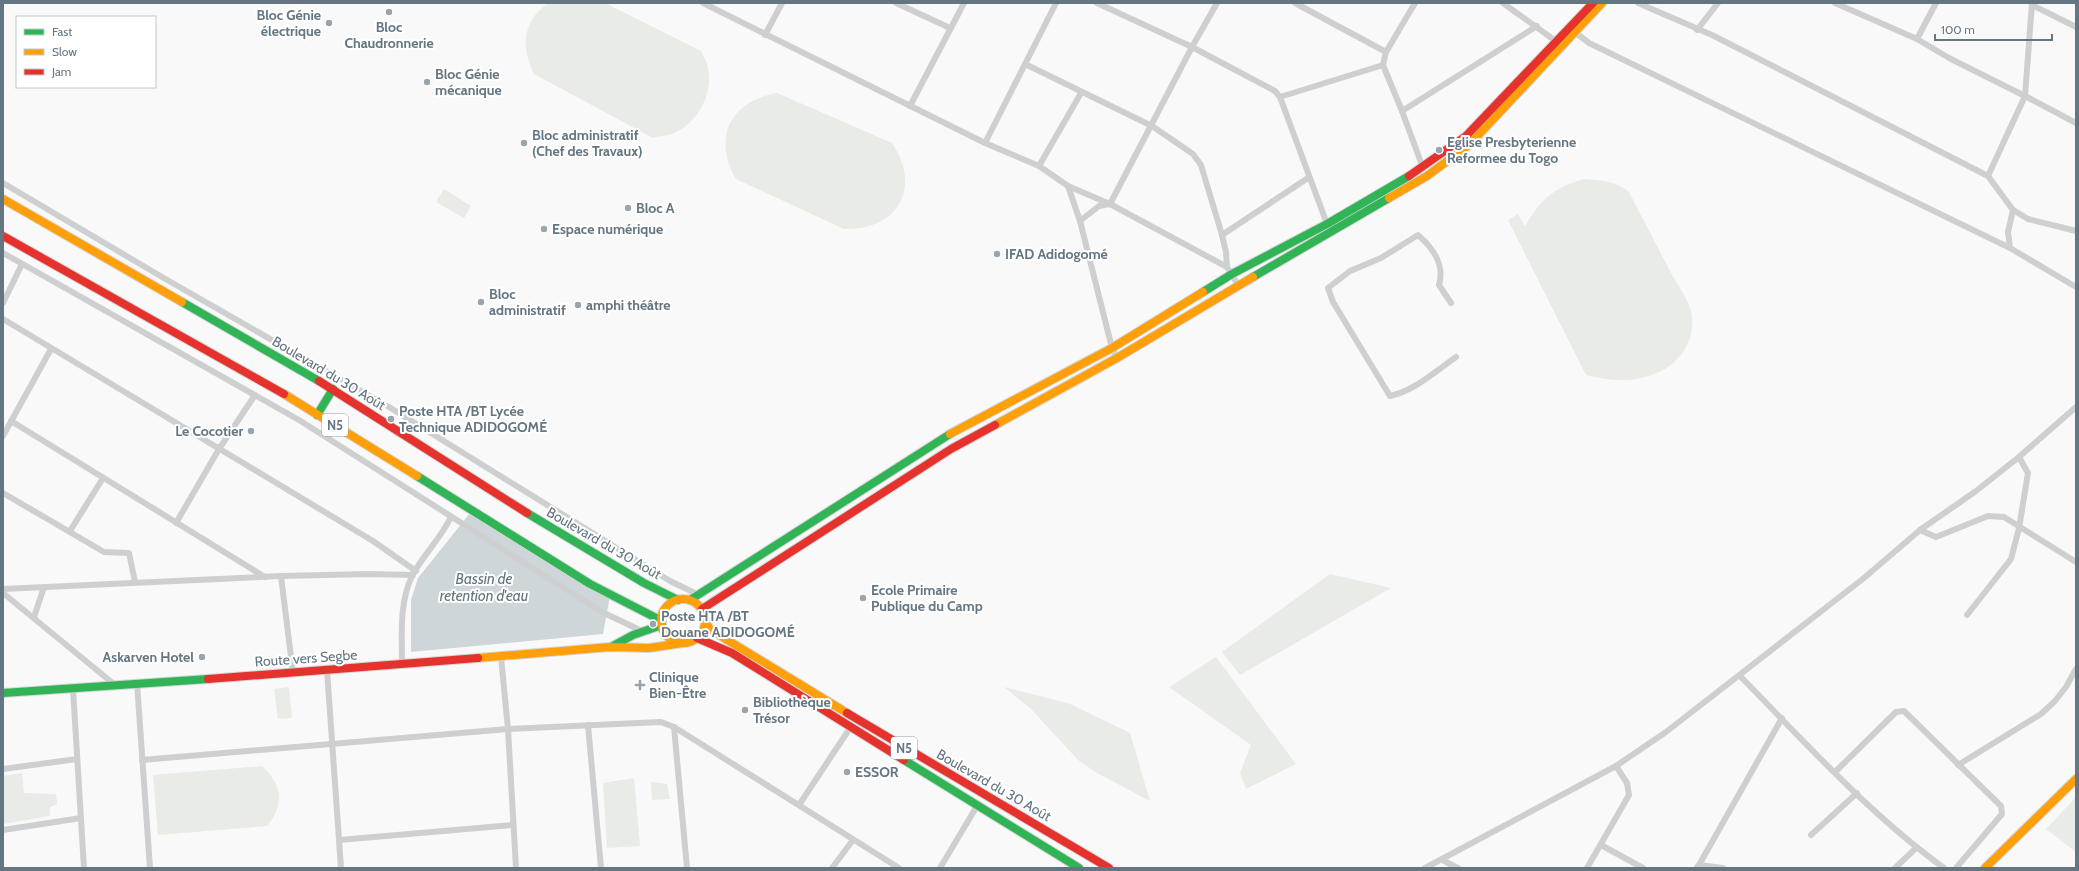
<svg xmlns="http://www.w3.org/2000/svg" width="2079" height="871" font-family="Cabin,sans-serif">
	<rect width="100%" height="100%" fill="#f9f9f9"/>
	<g fill="#e8ebe6">
		<path d="M548,3H605L701,51C704,57 707,63 708,69C714,94 696,126 671,134C665,136 659,136 653,138L534,74C521,47 522,22 548,3Z"/>
		<path d="M777,93L892,143C922,187 898,231 844,229L736,179C712,138 730,101 777,93Z"/>
		<path d="M1584,179C1600,180 1616,181 1629,192C1643,219 1657,246 1671,273C1677,284 1686,296 1690,308C1698,332 1685,358 1663,370C1637,383 1614,382 1586,375L1508,220L1518,214L1525,226C1541,199 1553,188 1584,179Z"/>
		<polygon points="444,189 471,206 464,218 436,202"/>
		<polygon points="1330,574 1391,588 1240,675 1222,652"/>
		<polygon points="1216,657 1296,764 1246,789 1240,773 1251,745 1169,687"/>
		<polygon points="289,687 292,718 278,719 274,689"/>
		<polygon points="1004,687 1070,704 1130,733 1150,801 1097,773 1078,760 1031,709"/>
		<path d="M262,766C283,785 284,805 267,826L158,835L153,775Z"/>
		<polygon points="22,773 24,793 56,794 57,804 50,807 50,816 3,824 3,776"/>
		<polygon points="634,778 640,846 607,848 603,783"/>
		<polygon points="651,782 667,784 670,799 652,800"/>
		<polygon points="2076,797 2076,852 2046,829"/>
	</g>
	<polygon fill="#ced6d9" points="470,513 610,596 603,634 411,652 411,600 418,578"/>
	<g fill="none" stroke-linecap="round" stroke-linejoin="round">
		<defs>
			<g id="fast">
				<polyline points="1253,277 1389,198"/>
				<polyline points="1203,292 1232,274 1327,224 1409,176"/>
				<polyline points="182,302 319,381"/>
				<polyline points="317,415 333,389"/>
				<polyline points="417,476 590,584 662,621"/>
				<polyline points="527,513 644,583 678,600"/>
				<polyline points="690,600 950,434"/>
				<polyline points="611,647 633,635 662,625"/>
				<polyline points="3,693 208,679"/>
				<polyline points="904,760 1079,868"/>
			</g>
			<g id="slow">
				<polyline points="1389,198 1427,176 1470,144 1602,3"/>
				<polyline points="3,199 182,302"/>
				<polyline points="284,394 417,476"/>
				<polyline points="995,425 1117,358 1253,277"/>
				<polyline points="950,434 1112,348 1203,292"/>
				<circle cx="683" cy="621" r="22"/>
				<polyline points="705,620 709,628 724,638 847,713"/>
				<polyline points="478,658 610,647 649,648 683,643"/>
				<polyline points="1985,868 2076,779"/>
			</g>
			<g id="jam">
				<polyline points="1409,176 1466,136 1593,3"/>
				<polyline points="3,236 284,394"/>
				<polyline points="319,381 527,513"/>
				<polyline points="702,609 951,449 995,425"/>
				<polyline points="697,638 732,653 904,760"/>
				<polyline points="208,679 478,658"/>
				<polyline points="847,713 1109,868"/>
			</g>
		</defs>
		<use href="#fast" stroke="#d5d6d7" stroke-width="10"/>
		<use href="#slow" stroke="#d5d6d7" stroke-width="10"/>
		<use href="#jam" stroke="#d5d6d7" stroke-width="10"/>
		<g stroke="#cecfd0" stroke-width="6">
			<polyline points="703,3 985,143 1039,166 1068,186 1110,204 1227,267 1238,285"/>
			<polyline points="896,3 950,28"/>
			<polyline points="1097,3 1192,47 1275,91 1280,97 1327,224"/>
			<polyline points="1295,3 1386,52 1383,65 1402,111 1423,168"/>
			<polyline points="1503,3 1557,42"/>
			<polyline points="1638,3 1712,35 1988,176 2013,210 2028,219 2076,231"/>
			<polyline points="1835,3 1917,39 1949,58 2025,96 2076,123"/>
			<polyline points="2032,5 2076,27"/>
			<polyline points="1697,30 1718,3"/>
			<polyline points="1576,33 1589,43 2010,248 2076,287"/>
			<polyline points="765,35 782,3"/>
			<polyline points="1917,39 1936,3"/>
			<polyline points="1386,52 1415,3"/>
			<polyline points="1025,64 1152,126 1193,154 1201,165 1222,235 1226,252 1227,267"/>
			<polyline points="1280,97 1383,65"/>
			<polyline points="910,106 964,3"/>
			<polyline points="1402,111 1537,26"/>
			<polyline points="985,143 1056,3"/>
			<polyline points="1039,166 1081,93"/>
			<polyline points="1988,176 2025,96 2032,3"/>
			<polyline points="3,183 162,277 389,407 670,581 699,595"/>
			<polyline points="1068,186 1080,221 1112,348 1117,358"/>
			<polyline points="1080,221 1099,206 1110,204 1192,47 1217,3"/>
			<polyline points="1222,235 1308,178"/>
			<polyline points="2010,248 2008,232 2013,210"/>
			<polyline points="3,253 299,420 602,612 642,631"/>
			<polyline points="3,303 22,264"/>
			<path d="M1451,303L1439,285C1445,264 1433,248 1418,235L1381,258L1350,271L1328,288L1333,302L1390,396C1414,391 1436,371 1456,357"/>
			<polyline points="3,319 373,541 416,571"/>
			<polyline points="11,421 265,577"/>
			<polyline points="3,436 51,349"/>
			<polyline points="3,493 104,552 129,553 135,582"/>
			<polyline points="176,523 219,449 255,395"/>
			<polyline points="1920,530 1936,537 1988,516 2004,517 2076,562"/>
			<polyline points="70,531 103,478"/>
			<polyline points="281,576 293,673"/>
			<polyline points="3,589 281,576 369,574 413,575"/>
			<polyline points="3,593 115,685"/>
			<polyline points="1967,615 2011,559 2019,528 2028,473 2019,457"/>
			<polyline points="34,617 44,587"/>
			<polyline points="501,657 508,729 516,868"/>
			<path d="M402,664C402,634 399,604 412,576C423,555 441,538 451,517"/>
			<polyline points="327,670 341,868"/>
			<path d="M1740,676C1805,742 1868,813 1944,868"/>
			<polyline points="137,683 150,868"/>
			<polyline points="73,689 84,868"/>
			<polyline points="588,725 601,868"/>
			<polyline points="674,727 687,868"/>
			<polyline points="142,760 508,729 661,722 674,727 899,868"/>
			<polyline points="1958,765 2041,714 2055,701 2066,687 2076,669"/>
			<polyline points="3,769 77,759"/>
			<polyline points="1835,772 1896,712 1904,711 2001,806 2002,814 1956,868"/>
			<polyline points="799,805 850,728"/>
			<polyline points="3,830 81,818"/>
			<polyline points="1811,835 1857,793"/>
			<polyline points="339,840 512,825"/>
			<polyline points="1601,845 1643,868"/>
			<polyline points="1442,860 1458,868"/>
			<polyline points="1699,865 1782,718"/>
			<polyline points="1697,867 1699,865 1723,868"/>
			<polyline points="832,868 853,840"/>
			<polyline points="940,868 977,806"/>
			<polyline points="1425,868 1616,766 1666,732 1864,578 1920,530 1976,491 2019,457 2076,407"/>
			<polyline points="1587,868 1629,795 1627,783 1616,766"/>
			<polyline points="1895,868 1916,848"/>
		</g>
		<use href="#fast" stroke="#30b455" stroke-width="8"/>
		<use href="#slow" stroke="#ff9f0a" stroke-width="8"/>
		<use href="#jam" stroke="#e5322d" stroke-width="8"/>
	</g>
	<g fill="#99a4ac" stroke="#fff" stroke-width="1.5">
		<circle cx="389" cy="12" r="4"/>
		<circle cx="329" cy="23" r="4"/>
		<circle cx="427" cy="82" r="4"/>
		<circle cx="524" cy="143" r="4"/>
		<circle cx="1439" cy="150" r="4"/>
		<circle cx="628" cy="208" r="4"/>
		<circle cx="544" cy="229" r="4"/>
		<circle cx="997" cy="254" r="4"/>
		<circle cx="481" cy="302" r="4"/>
		<circle cx="578" cy="305" r="4"/>
		<circle cx="391" cy="419" r="4"/>
		<circle cx="251" cy="431" r="4"/>
		<circle cx="863" cy="598" r="4"/>
		<circle cx="653" cy="624" r="4"/>
		<circle cx="202" cy="657" r="4"/>
		<path d="M638 679h4v4h4v4h-4v4h-4v-4h-4v-4h4z"/>
		<circle cx="745" cy="710" r="4"/>
		<circle cx="847" cy="772" r="4"/>
	</g>
	<g text-anchor="middle" stroke-width="4" stroke-linejoin="round" paint-order="stroke">
		<g fill="#fff" stroke="#939fa8" stroke-width="1">
			<rect x="322" y="414" width="26" height="22" rx="3"/>
			<rect x="891" y="737" width="26" height="22" rx="3"/>
		</g>
		<g font-size="13" font-weight="bold" fill="#657683">
			<text x="335" y="430">N5</text>
			<text x="904" y="753">N5</text>
		</g>
		<g font-size="14" font-weight="bold" fill="#657683" stroke="#fff" text-anchor="start">
			<text x="321" y="20" text-anchor="end">Bloc Génie<tspan x="321" dy="16">électrique</tspan></text>
			<text x="389" y="32" text-anchor="middle">Bloc<tspan x="389" dy="16">Chaudronnerie</tspan></text>
			<text x="435" y="79">Bloc Génie<tspan x="435" dy="16">mécanique</tspan></text>
			<text x="532" y="140">Bloc administratif<tspan x="532" dy="16">(Chef des Travaux)</tspan></text>
			<text x="1447" y="147">Eglise Presbyterienne<tspan x="1447" dy="16">Reformee du Togo</tspan></text>
			<text x="636" y="213">Bloc A</text>
			<text x="552" y="234">Espace numérique</text>
			<text x="1005" y="259">IFAD Adidogomé</text>
			<text x="489" y="299">Bloc<tspan x="489" dy="16">administratif</tspan></text>
			<text x="586" y="310">amphi théâtre</text>
			<text x="399" y="416">Poste HTA /BT Lycée<tspan x="399" dy="16">Technique ADIDOGOMÉ</tspan></text>
			<text x="243" y="436" text-anchor="end">Le Cocotier</text>
			<text x="871" y="595">Ecole Primaire<tspan x="871" dy="16">Publique du Camp</tspan></text>
			<text x="661" y="621">Poste HTA /BT<tspan x="661" dy="16">Douane ADIDOGOMÉ</tspan></text>
			<text x="194" y="662" text-anchor="end">Askarven Hotel</text>
			<text x="649" y="682">Clinique<tspan x="649" dy="16">Bien-Être</tspan></text>
			<text x="753" y="707">Bibliothèque<tspan x="753" dy="16">Trésor</tspan></text>
			<text x="855" y="777">ESSOR</text>
		</g>
		<g font-size="14" fill="#657683" stroke="#fff">
			<text transform="translate(329 373) rotate(31)" y="5">Boulevard du 30 Août</text>
			<text transform="translate(604 543) rotate(30)" y="5">Boulevard du 30 Août</text>
			<text transform="translate(306 658) rotate(-4)" y="5">Route vers Segbe</text>
			<text transform="translate(994 785) rotate(30)" y="5">Boulevard du 30 Août</text>
		</g>
		<g font-size="15" font-style="italic" fill="#60757c" stroke="#fff">
			<text x="484" y="584">Bassin de<tspan x="484" dy="17">retention d'eau</tspan></text>
		</g>
	</g>
	<rect width="2079" height="871" fill="none" stroke="#657683" stroke-width="8"/>
	<rect x="16" y="16" width="140" height="72" fill="#ffffff" stroke="#c1c8cd"/>
	<rect x="24" y="29" width="20" height="6" fill="#30b455" stroke="#c1c8cd"/>
	<text x="52" y="36" font-size="12" fill="#657683">Fast</text>
	<rect x="24" y="49" width="20" height="6" fill="#ff9f0a" stroke="#c1c8cd"/>
	<text x="52" y="56" font-size="12" fill="#657683">Slow</text>
	<rect x="24" y="69" width="20" height="6" fill="#e5322d" stroke="#c1c8cd"/>
	<text x="52" y="76" font-size="12" fill="#657683">Jam</text>
	<path d="M1935 34v6h117v-6" fill="none" stroke="#657683" stroke-width="2"/>
	<text x="1941" y="34" font-size="12" fill="#657683" stroke="#ffffff" stroke-width="3" paint-order="stroke">100 m</text>
</svg>
